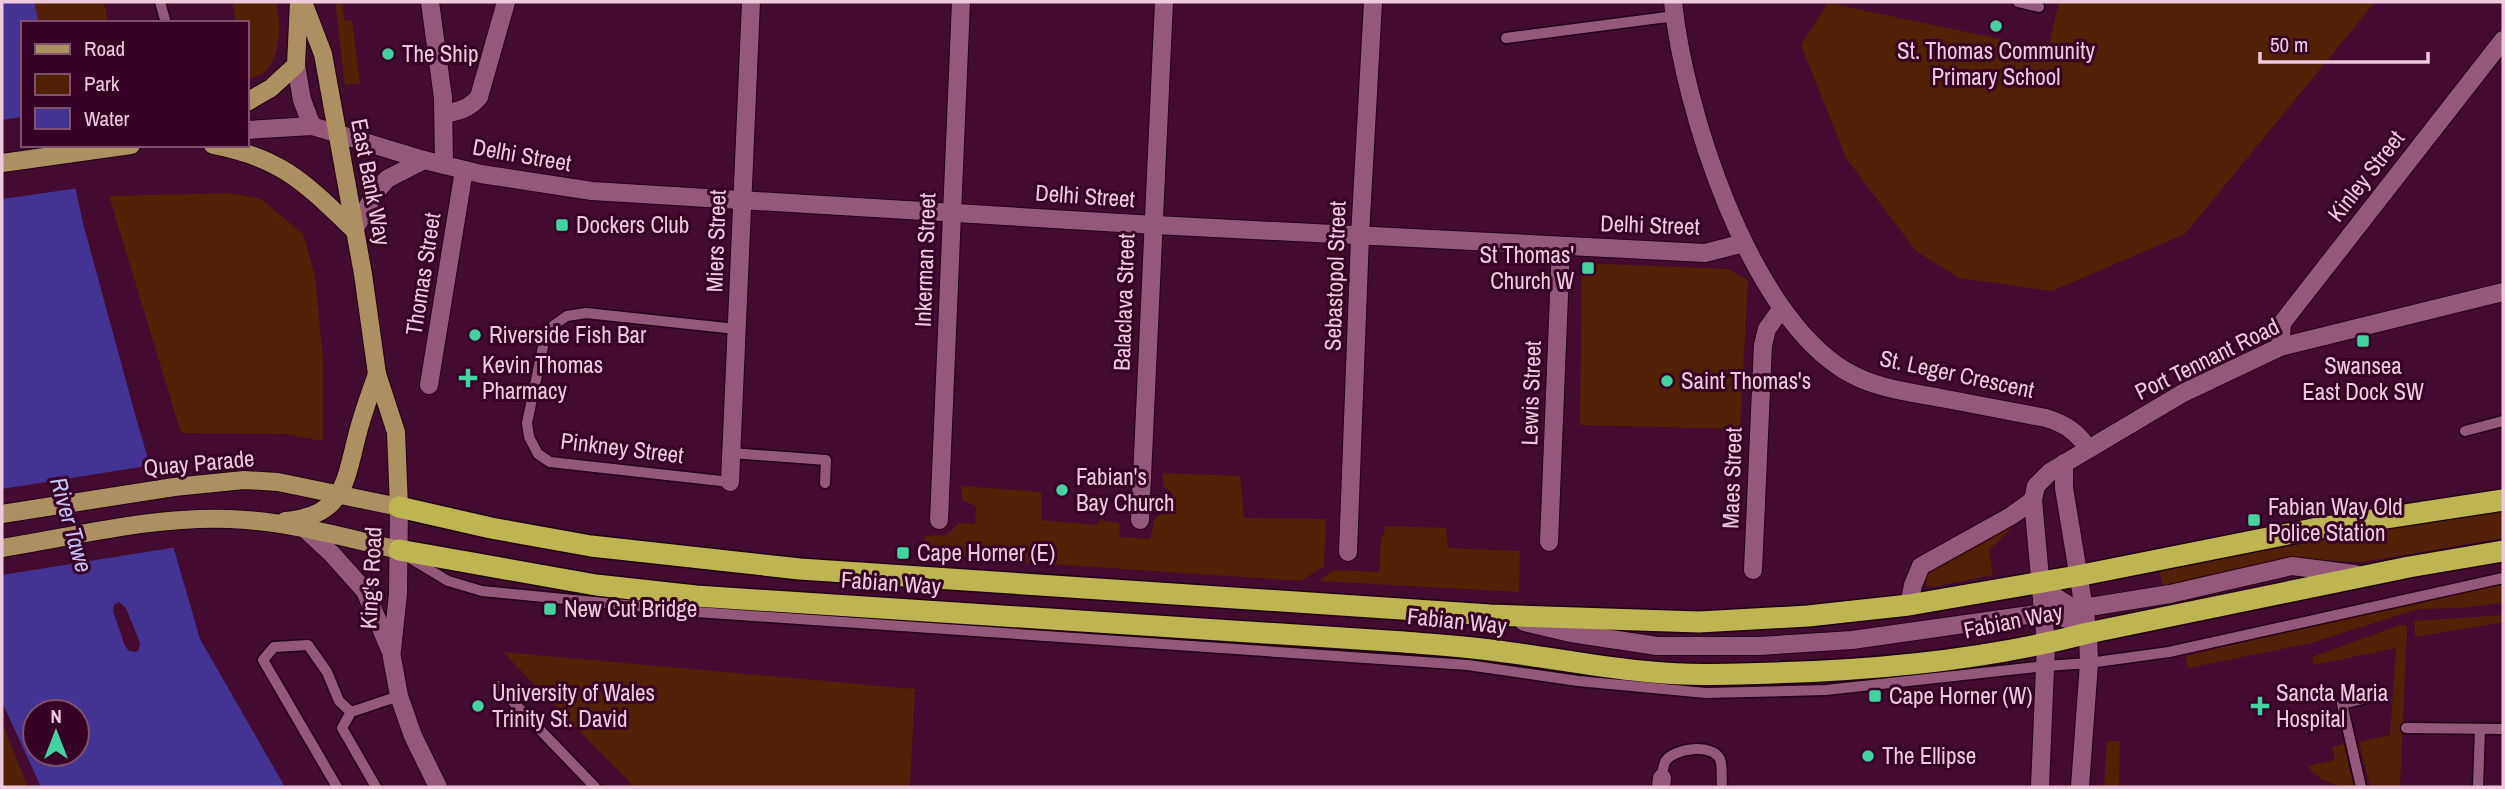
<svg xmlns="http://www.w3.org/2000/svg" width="2505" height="789" font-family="'Archivo Narrow',sans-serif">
	<rect width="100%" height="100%" fill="#420b2f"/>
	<g fill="#522004">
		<polygon points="34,2 104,2 108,23 39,23"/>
		<path d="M232,2H276C281,22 282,59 263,73C259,76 252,77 247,79V23H236Z"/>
		<polygon points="335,2 342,2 344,20 352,21 360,83 345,85"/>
		<polygon points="2059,2 2375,2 2185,234 2052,291 1959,278 1916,251 1846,158 1801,45 1828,3 2048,49"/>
		<polygon points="232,193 261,199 303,234 315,276 323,359 323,441 285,434 181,433 109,196"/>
		<polygon points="1582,263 1728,269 1748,280 1740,429 1580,425"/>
		<polygon points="1163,473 1240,476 1244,518 1326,519 1324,566 1301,581 977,559 922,548 926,536 947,535 959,523 975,524 976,506 962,500 962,486 1041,492 1041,520 1097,525 1099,520 1119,523 1120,537 1150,539 1155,518 1171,509 1173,494 1163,486"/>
		<polygon points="2503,511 2503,538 2363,562 2293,559 2163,586 2159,570 2426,521"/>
		<polygon points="1386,526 1446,528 1448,548 1520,551 1519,592 1319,581 1333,570 1379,572 1381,541"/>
		<polygon points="2009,526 2012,528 1989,550 1993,575 1932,587 1926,585 1927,572"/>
		<polygon points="2503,585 2503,603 2462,608 2418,609 2311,643 2188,668 2186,656 2437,596"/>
		<polygon points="2503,615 2503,622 2415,637 2414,621"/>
		<polygon points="2400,625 2407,626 2400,787 2370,787 2359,742 2390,735 2396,648 2314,665 2312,657"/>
		<polygon points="503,652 915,689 910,787 634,787"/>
		<polygon points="2,723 28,787 2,787"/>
		<polygon points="2107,741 2120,741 2119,787 2104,787"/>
		<path d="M2344,744L2354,787C2337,787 2317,781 2308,766L2335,760L2332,747Z"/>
	</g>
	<path fill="#433392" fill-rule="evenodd" d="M2,2H34L39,23H23V145H66L83,223L135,414L200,639L285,787H41L2,702ZM119,602L126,608L140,643L139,649L136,652L129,651L125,646L113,611L114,605ZM35,712H77V754H35Z"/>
	<g fill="#420b2f">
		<polygon points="23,117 23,145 69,145 79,188 2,199 2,120"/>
		<polygon points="153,465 177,547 2,575 2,489"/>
	</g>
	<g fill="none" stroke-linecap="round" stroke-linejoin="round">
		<defs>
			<g id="lane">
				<polyline points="160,2 166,23"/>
				<polyline points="2018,2 2039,7"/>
				<polyline points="1506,38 1675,16"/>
				<polyline points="2465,431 2503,421"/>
				<polyline points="731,453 826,460 825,483"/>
				<polyline points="730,482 550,462 538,454 529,437 527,423 545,337 554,325 567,316 586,313 736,329"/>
				<polyline points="408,557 448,581 482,591 696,612 1468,665 1578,681 1706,693 1826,690 2046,666 2089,663 2169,652 2503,578"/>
				<polyline points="498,686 595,787"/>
				<polyline points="2406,728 2503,729"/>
				<path d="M1662,778C1662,773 1663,767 1665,762C1673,748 1712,743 1720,759C1723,766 1721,780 1722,787"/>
				<polyline points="337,787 263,660 274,647 308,645 327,672 339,701 351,712"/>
				<polyline points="376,787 342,728 351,712 399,696"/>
				<polyline points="2361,787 2342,704 2379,695"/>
				<polyline points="2478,787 2480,729"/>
			</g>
			<g id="street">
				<polyline points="430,2 443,98 444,165"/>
				<path d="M1673,2C1684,109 1748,311 1844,370C1873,388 1908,392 1941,398C1976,405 2011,411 2046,418C2065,424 2076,431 2088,448"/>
				<polyline points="296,65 302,100 312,126"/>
				<path d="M444,114C459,111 469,109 479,97L506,2"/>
				<polyline points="247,130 312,126 424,160 481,174 592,191 1137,224 1705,253 1744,243"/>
				<polyline points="354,230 376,192 387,179 424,160"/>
				<polyline points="2280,347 2282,323 2503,40"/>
				<polyline points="429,385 464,170"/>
				<polyline points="730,482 751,2"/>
				<polyline points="939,520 961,2"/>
				<polyline points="1140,520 1164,2"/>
				<polyline points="1549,542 1561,246"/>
				<polyline points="1348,552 1360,236 1373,2"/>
				<polyline points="1753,570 1763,345 1767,329 1782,308"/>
				<polyline points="1661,787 1662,778"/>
			</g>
			<g id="secondary">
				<polyline points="2064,463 2064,488 2088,633 2089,663 2080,787"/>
				<polyline points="306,530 332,554 365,591 391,652 399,696 413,736 438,787"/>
				<polyline points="2040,582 2052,595 2068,605 2083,608 2170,594 2292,566 2355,574"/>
				<polyline points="1909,605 1913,585 1921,566 2011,516 2033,500"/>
				<path d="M1524,622L1571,633L1657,646H1759L1852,640L2043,613C2062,616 2074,620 2088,633"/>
				<polyline points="392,650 398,594 399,507"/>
				<polyline points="2040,787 2046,644 2033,500 2036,486 2050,472 2183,393 2280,347 2503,292"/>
			</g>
			<g id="primary">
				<polyline points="247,102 271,88 296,65 299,2"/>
				<path d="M213,145C282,158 305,183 354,230"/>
				<polyline points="2,163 131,145"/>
				<polyline points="2,514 174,487 244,480 278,482 399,507 396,432 377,374 363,274 323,54 303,2"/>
				<path d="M285,521C344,516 345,482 357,436C362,415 370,394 377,374"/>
				<path d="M2,548C77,536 154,516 230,519C287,521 344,537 399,550"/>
			</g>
			<g id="highway">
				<polyline points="399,507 491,528 591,546 800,569 1490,615 1699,622 1808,616 1909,605 2077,576 2313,529 2503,500"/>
				<path d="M399,550L596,585L696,596L1404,642C1438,645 1471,647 1505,652C1554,658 1602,668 1652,672C1692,676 1733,674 1773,673C1878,670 1986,660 2088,633L2409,567L2503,551"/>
			</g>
		</defs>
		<use href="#lane" stroke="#220015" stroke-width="13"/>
		<use href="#street" stroke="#220015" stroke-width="20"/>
		<use href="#secondary" stroke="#220015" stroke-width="20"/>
		<use href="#primary" stroke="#220015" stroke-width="20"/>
		<use href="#highway" stroke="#220015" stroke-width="24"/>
		<use href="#lane" stroke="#95587b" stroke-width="10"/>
		<use href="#street" stroke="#95587b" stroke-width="18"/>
		<use href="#secondary" stroke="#95587b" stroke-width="18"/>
		<use href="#primary" stroke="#ac9062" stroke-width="18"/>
		<use href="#highway" stroke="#bcb551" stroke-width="21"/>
	</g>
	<g fill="#42d4a0" stroke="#370125" stroke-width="2.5">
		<circle cx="1996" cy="26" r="7"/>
		<circle cx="388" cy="54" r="7"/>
		<rect x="555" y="218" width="14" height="14" rx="3.5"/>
		<rect x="1581" y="261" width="14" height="14" rx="3.5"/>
		<circle cx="475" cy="335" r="7"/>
		<rect x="2356" y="334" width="14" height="14" rx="3.5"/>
		<path d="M464.5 367.5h7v7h7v7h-7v7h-7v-7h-7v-7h7z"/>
		<circle cx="1667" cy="381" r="7"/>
		<circle cx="1062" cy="490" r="7"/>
		<rect x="2247" y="513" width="14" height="14" rx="3.5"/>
		<rect x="896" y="546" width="14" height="14" rx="3.5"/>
		<rect x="543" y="602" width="14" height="14" rx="3.5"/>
		<rect x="1868" y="689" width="14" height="14" rx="3.5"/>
		<circle cx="478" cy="706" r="7"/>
		<path d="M2256.5 695.5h7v7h7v7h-7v7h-7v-7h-7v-7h7z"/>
		<circle cx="1868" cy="756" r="7"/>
	</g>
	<g text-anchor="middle" stroke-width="6" stroke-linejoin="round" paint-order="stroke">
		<g font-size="23" fill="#eecadd" stroke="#370125" text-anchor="start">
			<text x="1996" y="59" text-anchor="middle">St. Thomas Community<tspan x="1996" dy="26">Primary School</tspan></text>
			<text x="402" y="62">The Ship</text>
			<text x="576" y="233">Dockers Club</text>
			<text x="1574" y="263" text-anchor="end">St Thomas'<tspan x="1574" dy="26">Church W</tspan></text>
			<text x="489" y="343">Riverside Fish Bar</text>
			<text x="482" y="373">Kevin Thomas<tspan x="482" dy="26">Pharmacy</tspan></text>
			<text x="2363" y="374" text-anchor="middle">Swansea<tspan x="2363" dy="26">East Dock SW</tspan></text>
			<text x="1681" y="389">Saint Thomas's</text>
			<text x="1076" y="485">Fabian's<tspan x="1076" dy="26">Bay Church</tspan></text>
			<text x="2268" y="515">Fabian Way Old<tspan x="2268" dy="26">Police Station</tspan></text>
			<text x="917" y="561">Cape Horner (E)</text>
			<text x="564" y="617">New Cut Bridge</text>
			<text x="492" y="701">University of Wales<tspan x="492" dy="26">Trinity St. David</tspan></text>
			<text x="2276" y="701">Sancta Maria<tspan x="2276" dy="26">Hospital</tspan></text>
			<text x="1889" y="704">Cape Horner (W)</text>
			<text x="1882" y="764">The Ellipse</text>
		</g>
		<g font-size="23" fill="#eecadd" stroke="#370125">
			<text transform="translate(522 155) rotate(10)" y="8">Delhi Street</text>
			<text transform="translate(2366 176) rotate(-52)" y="8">Kinley Street</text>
			<text transform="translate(371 182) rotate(79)" y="8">East Bank Way</text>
			<text transform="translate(1085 196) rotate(4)" y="8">Delhi Street</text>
			<text transform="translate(1650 225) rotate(2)" y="8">Delhi Street</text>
			<text transform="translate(716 241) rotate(-88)" y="8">Miers Street</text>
			<text transform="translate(925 260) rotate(-88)" y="8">Inkerman Street</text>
			<text transform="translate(423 274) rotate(-81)" y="8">Thomas Street</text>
			<text transform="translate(1335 276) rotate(-88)" y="8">Sebastopol Street</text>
			<text transform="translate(1124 302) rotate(-88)" y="8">Balaclava Street</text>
			<text transform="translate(2207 359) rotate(-26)" y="8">Port Tennant Road</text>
			<text transform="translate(1957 374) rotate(12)" y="8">St. Leger Crescent</text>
			<text transform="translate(1531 393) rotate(-88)" y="8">Lewis Street</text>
			<text transform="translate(622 448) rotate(7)" y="8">Pinkney Street</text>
			<text transform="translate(199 463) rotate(-5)" y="8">Quay Parade</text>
			<text transform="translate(1732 478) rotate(-88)" y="8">Maes Street</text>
			<text transform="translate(371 578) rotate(-87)" y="8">King's Road</text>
			<text transform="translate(891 583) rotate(4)" y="8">Fabian Way</text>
			<text transform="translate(1457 621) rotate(6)" y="8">Fabian Way</text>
			<text transform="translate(2013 621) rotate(-11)" y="8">Fabian Way</text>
		</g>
		<g font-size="24" font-style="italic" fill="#c3c2f6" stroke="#370125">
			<text transform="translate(71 525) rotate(74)" y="8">River Tawe</text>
		</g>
	</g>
	<rect width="2505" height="789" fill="none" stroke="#eecadd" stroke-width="7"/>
	<rect x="21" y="21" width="228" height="126" fill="#370125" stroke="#80516f" stroke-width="2"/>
	<rect x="35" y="44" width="35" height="10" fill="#ac9062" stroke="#80516f" stroke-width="2"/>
	<text x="84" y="56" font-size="21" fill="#eecadd">Road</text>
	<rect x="35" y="74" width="35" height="21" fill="#522004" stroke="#80516f" stroke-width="2"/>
	<text x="84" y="91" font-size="21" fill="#eecadd">Park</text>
	<rect x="35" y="108" width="35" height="21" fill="#433392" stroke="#80516f" stroke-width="2"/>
	<text x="84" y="126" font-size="21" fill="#eecadd">Water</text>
	<g transform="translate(56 733)"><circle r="33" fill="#370125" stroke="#80516f" stroke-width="2"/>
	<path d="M0-5L12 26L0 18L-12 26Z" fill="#42d4a0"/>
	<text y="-10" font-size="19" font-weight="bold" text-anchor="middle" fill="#eecadd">N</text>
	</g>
	<path d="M2260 52v10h168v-10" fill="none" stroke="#eecadd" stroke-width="3.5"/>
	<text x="2270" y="52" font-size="21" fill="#eecadd" stroke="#370125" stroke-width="5" paint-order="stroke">50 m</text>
</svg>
